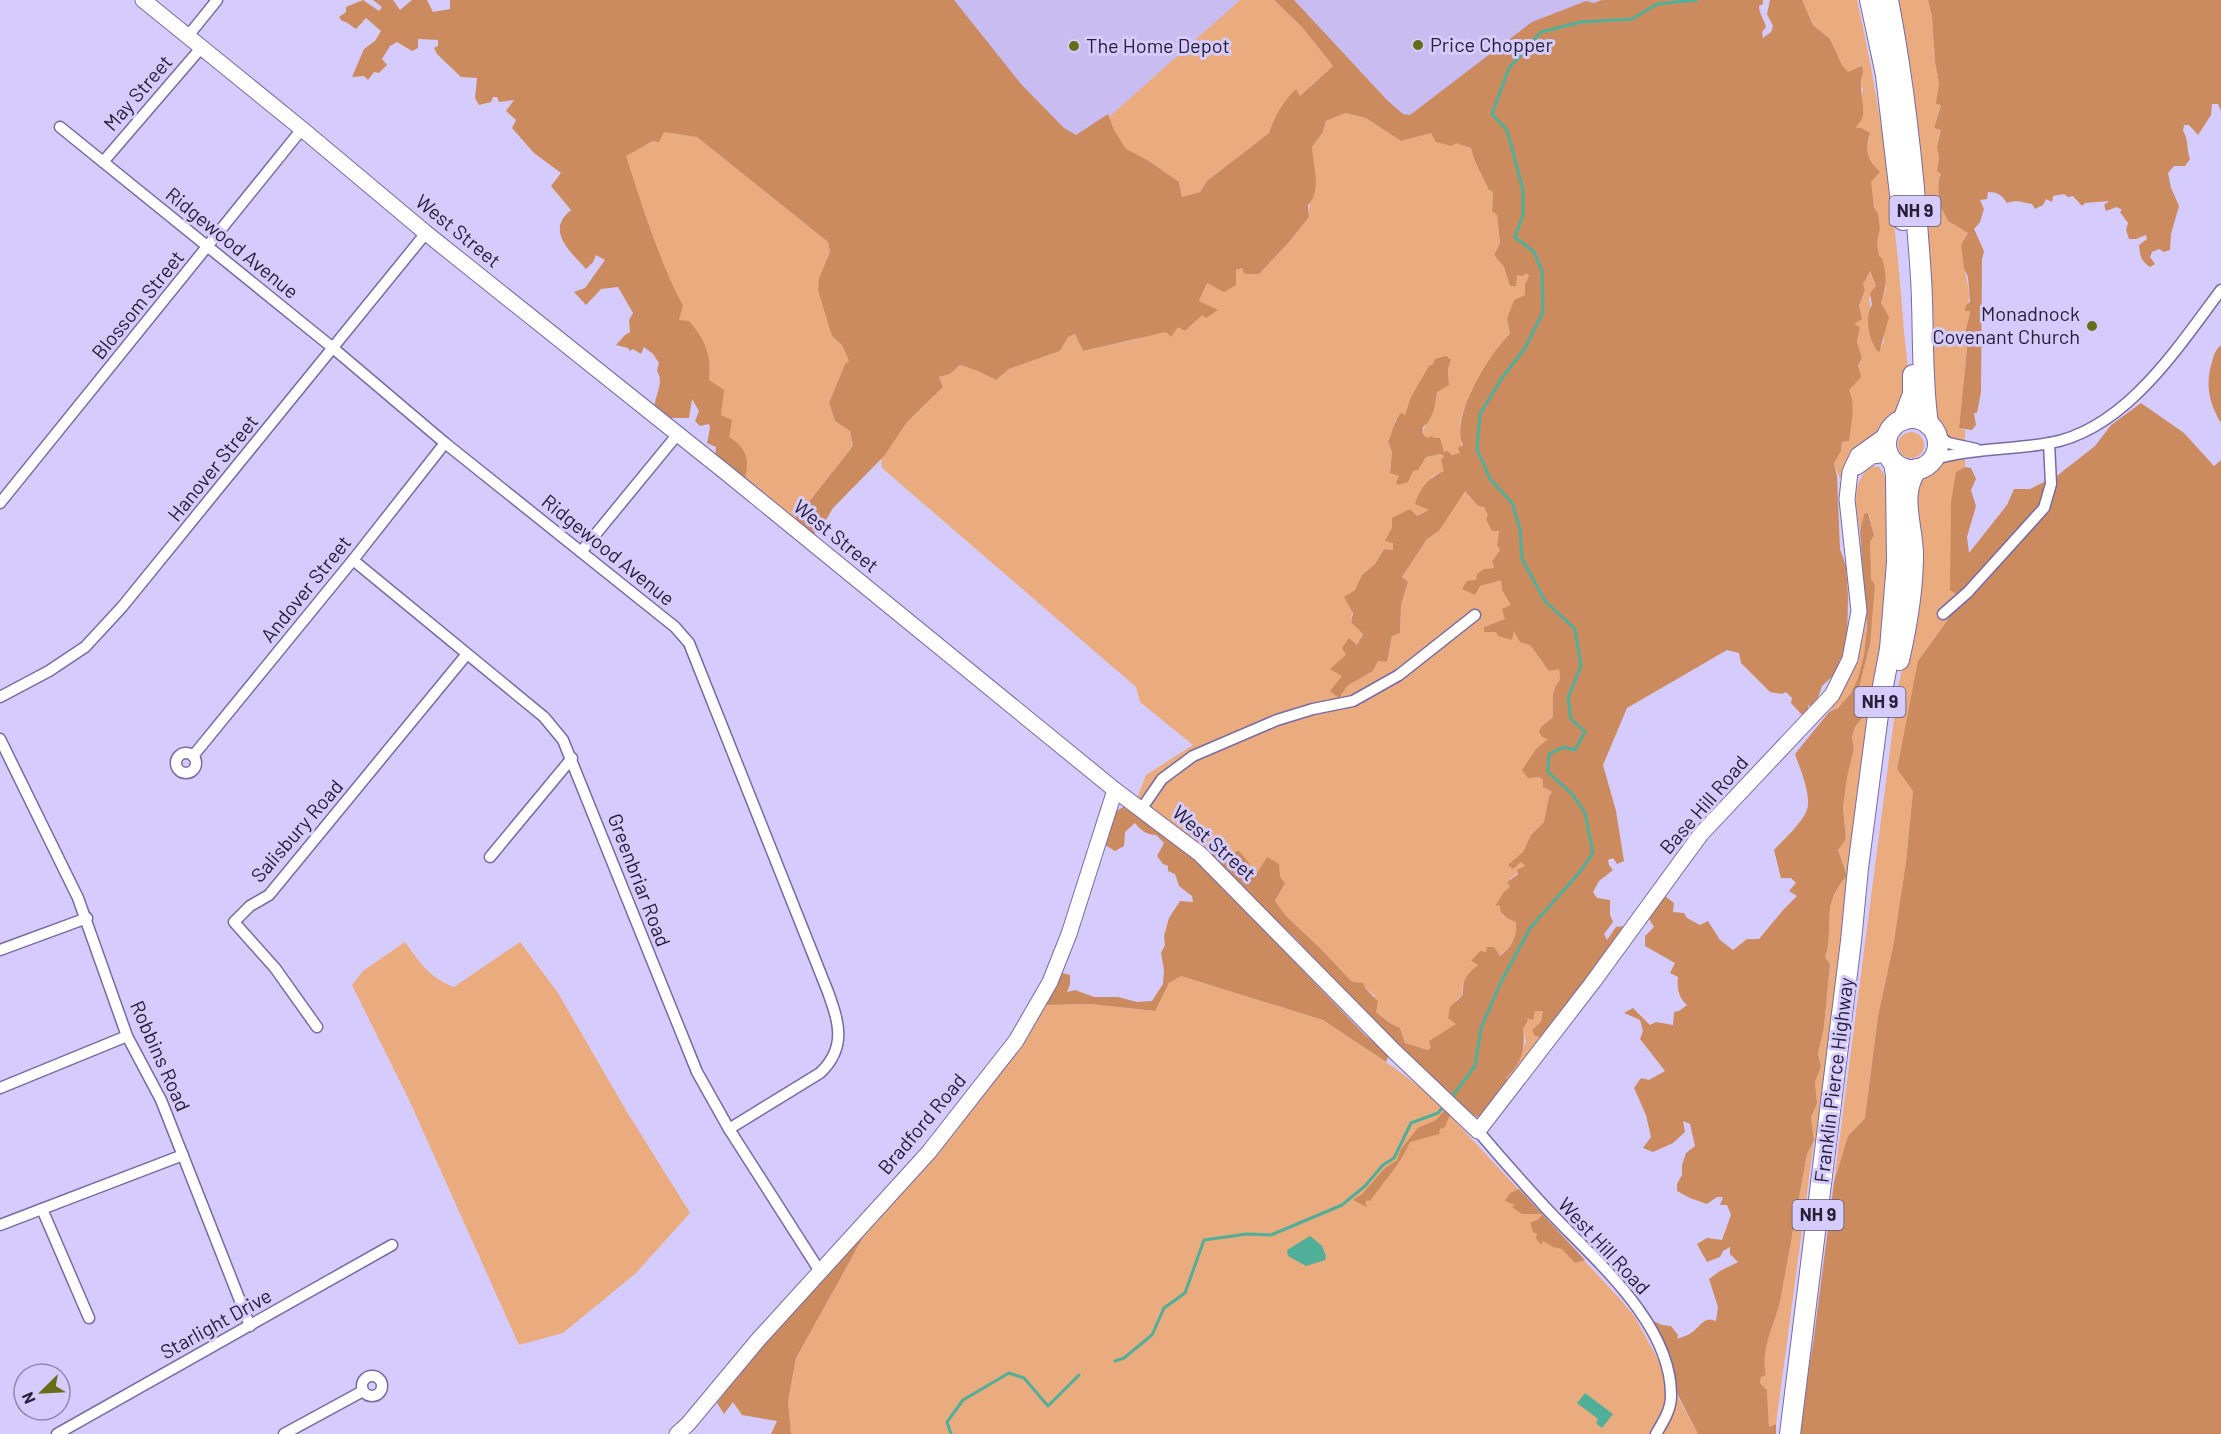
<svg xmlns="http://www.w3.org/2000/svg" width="2221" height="1434" font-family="Barlow,sans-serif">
	<rect width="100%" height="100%" fill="#d6cbfd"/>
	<g fill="#c8bcf1">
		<polygon points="928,0 1240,0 1069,153"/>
		<polygon points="1286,0 1697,0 1407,127"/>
	</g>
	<g fill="#eaab7f">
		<path d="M1240,0H1274L1302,27L1333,66L1300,96L1296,90C1284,101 1274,117 1269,133L1207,181L1200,192L1182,197L1179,182L1149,161L1126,150L1114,130L1109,117Z"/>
		<path d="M1802,0H1857C1881,105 1895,212 1903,319C1904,340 1911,378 1907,397C1898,435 1850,441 1840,479L1834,463L1841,451L1842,442L1849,441L1852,406L1849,390L1862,358L1857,342L1860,327L1853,324L1865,290L1863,284L1869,270L1876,286L1869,299L1878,352L1884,341L1881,303L1886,289L1882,258L1879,256L1877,242L1880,229L1871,193L1867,150L1870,133L1855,129L1863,114L1861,98L1863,90L1861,85L1862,67L1848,73L1842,65L1830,39L1813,25Z"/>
		<path d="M1896,0H1928L1932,16L1935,62L1939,83L1937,104H1941L1934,128L1941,130L1937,147L1939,156L1937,170L1941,173C1935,184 1942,195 1936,205L1942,209L1948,221L1968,233C1952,256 1977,286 1966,311H1970C1968,325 1962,336 1967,349L1959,428L1965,430V443L1942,435L1930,418Z"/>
		<path d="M1344,113L1366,118L1401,141L1431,133L1471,148C1474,163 1483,176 1489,190L1493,192L1492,210L1497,215L1500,243L1494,255L1504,267L1510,286L1517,275L1526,273L1529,276L1525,284V295L1507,319L1510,334C1491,352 1464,399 1460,425C1459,435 1464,443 1460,453C1447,458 1441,449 1434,438H1427L1422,433L1436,402L1437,391L1449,384L1448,369L1451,361L1429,366L1405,415L1395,420L1394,430L1388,442L1392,452L1390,473L1418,469L1426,457L1440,454L1445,457L1444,471L1431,477L1429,510L1417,516L1393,543V550L1384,549L1375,564L1362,575L1355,591L1351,622L1363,633L1357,645L1349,639L1342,676L1347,686L1373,671L1378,661L1387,662L1392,636L1400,633L1401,605L1408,582L1402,577L1427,539L1439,531L1464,490L1478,506L1484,507L1499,531L1497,545L1500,550L1492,561L1494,568L1484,569L1478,574L1476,580L1480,586L1501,579L1502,590L1512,605L1506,619L1484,627L1512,640L1513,630L1530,645L1549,671L1559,668L1560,680C1550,691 1553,703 1553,717L1541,727L1549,739L1536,749L1539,777L1543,780V787L1552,792L1549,796L1544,822L1531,835L1523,853L1509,865L1513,869L1521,862L1525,866L1507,882L1510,887L1496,905H1500L1503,916L1516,922C1517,938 1512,947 1499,956L1486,952L1472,961L1478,965L1462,987L1463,995L1456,1000L1457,1024L1430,1041L1432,1048L1429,1050L1405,1043L1400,1028L1388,1022L1376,1012L1375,996L1365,988L1352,983L1320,948L1286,916L1275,901L1285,883L1256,875L1251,876L1230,852L1220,856L1207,855L1137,798L1146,775L1193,745L1140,702L1136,687L882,468L881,459L907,422L943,387L939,377L950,374L960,365L978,371L996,380L1009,369L1060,351L1068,337L1075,334L1083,351L1137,339L1178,326L1185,331L1202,314L1217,311L1199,301L1207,283L1242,268L1259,274L1289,242L1309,217L1312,147L1323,132L1326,121Z"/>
		<path d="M664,132L697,137L828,242L830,252L819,278L832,336L842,345L849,361L845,365L829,403L835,421L850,431L853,446L793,522L744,482L709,380L710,367L679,321L682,306C658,258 643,207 625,156L654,141Z"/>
		<circle cx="1911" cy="445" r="13"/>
		<polygon points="1965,458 1965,467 1956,472 1955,594 1966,600 1954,611 1920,658 1897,768 1913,791 1906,862 1893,947 1878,1016 1865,1118 1848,1136 1834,1182 1898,689 1911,621 1912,517 1921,477 1932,466 1951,460"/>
		<path d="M1871,466L1879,467L1884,474L1891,496L1887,531L1884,623L1818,1139L1814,1141L1776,1424L1769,1428L1767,1390L1760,1383L1761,1377L1766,1375C1760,1350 1774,1326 1780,1302L1807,1154L1814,1141L1811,1117L1817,1104L1815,1082L1821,1067L1818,1054L1824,1027L1830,964L1825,957C1831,941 1828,926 1830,910C1831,899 1839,884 1847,876L1838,850L1846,839L1843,808L1847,776L1854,749L1852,737L1855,727L1863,717L1861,705L1857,696L1870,644V541L1874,535L1869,514H1864L1860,531C1856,507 1850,483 1871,466Z"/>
		<path d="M1866,617C1868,648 1861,699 1829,712C1853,677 1860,659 1866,617Z"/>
		<path d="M405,942C419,962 431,979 454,987L520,942L558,993L627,1112L690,1213L636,1273L563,1333L519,1345L410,1102L352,985L363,971Z"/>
		<polygon points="1181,976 1323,1020 1393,1067 1432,1096 1620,1299 1635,1317 1698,1434 791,1434 788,1401 796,1358 866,1232 1041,1005 1090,1004 1154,1011 1169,983"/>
		<polygon points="1535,1011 1543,1011 1543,1037 1508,1084 1505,1078 1511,1073 1526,1042 1523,1029 1528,1022 1526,1018"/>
	</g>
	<g fill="#cb8b5f">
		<path d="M363,0L379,11L382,7L373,0H393L400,10L412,0H427L433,12L450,9V0H954L1021,84L1064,128L1076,135L1108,114L1114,130L1126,149L1149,161L1179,182L1182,197L1200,192L1207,181L1269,133C1274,117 1284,100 1296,89L1300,96L1333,66L1302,27L1274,0H1294L1387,100L1403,114L1410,115L1532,22L1586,1L1594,3L1602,0H1763V4L1759,6C1759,14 1764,19 1766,27L1762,32L1763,38L1771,32L1773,26L1767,14L1770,0H1802L1813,25L1830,39L1842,65L1848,72L1862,66C1864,73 1862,74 1861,81C1860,92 1864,104 1863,115C1862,121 1858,123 1856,128H1861L1870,133C1865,152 1866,158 1880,172L1871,182L1874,207L1878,214L1880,229L1877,242L1879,256L1882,258C1887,275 1887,286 1881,303L1889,317L1879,353C1869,342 1864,317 1872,305L1870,293L1876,286L1870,271L1863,284L1865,290L1859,306L1862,319L1854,324L1860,327L1857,342L1862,358L1858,366L1861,377L1849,390C1856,404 1851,425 1849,441L1842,442L1841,451L1834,463L1837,476L1840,549L1846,566L1848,596L1847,651L1839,661V670L1822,686L1816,703L1808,706L1809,713L1803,716L1791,703L1792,698L1786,692L1782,694L1770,692L1741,663L1739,653L1727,650L1627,708L1603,765L1616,811L1624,861L1617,864L1613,858L1608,860L1609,865L1613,870L1599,881L1593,892L1597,898L1610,900V915L1613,922L1604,934L1607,940L1616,927L1627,926L1543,1037L1535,1036L1532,1030L1541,1022L1543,1011H1535L1533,1020L1527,1018L1528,1021L1523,1029C1526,1048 1521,1064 1506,1078L1508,1084L1488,1113L1477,1117L1466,1112L1353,1001L1296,939L1207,855L1214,849L1220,856L1239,851L1249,863L1251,876L1256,875L1267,857L1279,864L1280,877L1285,883L1275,901L1286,916L1320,948L1352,982L1363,983L1365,988L1378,1001L1376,1012L1388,1022L1400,1028L1405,1043L1428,1050L1431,1048L1429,1041L1456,1024L1448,1018L1450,1007L1463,995C1462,980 1467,974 1478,965L1471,961L1480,951L1486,952L1487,947H1494L1500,956C1512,947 1517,938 1516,922C1507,918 1499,915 1500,905L1495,906L1504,892L1510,887L1507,882L1518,874L1517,870L1525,866L1521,862L1513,869L1508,865L1523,852L1531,835L1544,822L1549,796L1552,792L1543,787V780L1539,777L1528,778L1522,770L1536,749L1548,739L1542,737L1539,732L1541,727L1553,717C1553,703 1550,691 1560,680L1559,669L1549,671L1530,645L1520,642L1514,631L1512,640L1498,636L1496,632H1484V627L1505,619L1502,609L1511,605L1502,590L1501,580L1480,586L1475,595L1462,589L1467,581L1476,580L1477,574L1484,569L1494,568L1492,561L1500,550L1497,545L1499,531H1492L1486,519L1488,515L1484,507L1478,506L1465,491L1439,531L1427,539L1402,577L1408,582L1401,605L1400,633L1392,636L1387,662L1378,661L1373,671L1347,686L1339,698L1330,691L1342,676L1330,669L1346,655L1342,648L1349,638L1357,645L1363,634L1351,622L1353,613L1344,597L1355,590L1362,575L1375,564L1384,549L1393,550V543L1385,541L1392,528V518L1410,509L1417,516L1429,510L1415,504C1421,487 1427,479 1444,471L1441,460L1444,456L1440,454L1426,457L1418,470L1413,471L1408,482L1398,485L1396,482L1399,476L1390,473L1392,452L1388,442C1393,431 1394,421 1401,413L1405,415L1411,397L1429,366L1433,364L1435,359L1446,356L1451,360L1448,369L1449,385L1437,392C1436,403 1433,420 1423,427L1422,433L1427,438L1432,436L1434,438H1440L1444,452L1447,451L1452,455L1460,453L1458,448L1463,445C1449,419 1490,352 1510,334L1507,319L1514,300L1525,295V284L1529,276L1526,273L1523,276L1517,275L1516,286H1510L1504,267L1494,255L1500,243L1497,215L1492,211L1493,192L1489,190C1483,176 1474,163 1471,148L1456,143L1451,146L1436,142L1431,133L1401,141L1366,118L1345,113L1326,121L1323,132L1312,147C1313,165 1322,191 1308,205L1309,217L1289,242L1259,274H1245L1242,268L1236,270V285L1224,292L1207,283L1199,301L1218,310L1206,318L1202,315L1185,331L1178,327L1171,337L1166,332L1083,351L1075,334L1068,337L1060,351L1009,369L996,380L978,371L960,365L950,374L939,377L943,387L907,422L884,456L833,508L823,525L811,537L793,522L853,446L850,431L835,421L829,403L845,364L849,361L842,345L832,336L818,290L819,278L830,252L828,242L697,137L664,132L659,142L653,141L626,156C643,208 658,258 683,306L679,320L689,321C705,339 712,356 709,380L724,390L721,415L732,420L729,437C748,449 750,461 744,482L715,459L716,447L707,443L710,428L709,424L700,426L695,421L699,411L692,399L689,418H661L654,411C654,395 665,383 657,371L659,363L653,354L644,347L641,354L633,349L630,351L628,348L616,345L625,335L630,332L629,320L633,313L618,287L601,289L586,305L574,292L585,288L605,260L596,255L593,262L586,269C570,251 545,231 571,210L551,186L561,173L534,153L512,128L516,120L506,111L514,100L499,102L497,97H493L491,102L479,105L475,98L477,78L461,77L437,54L434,48L438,46V40L418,39V48L412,51L397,42L390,46L382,59L387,65L379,73L374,72L368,80L364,76L352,77L364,49L375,41L381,31L366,18L356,29L346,22L342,21L339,17L346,12V7Z"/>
		<path d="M1928,0H2221V111L2218,104H2212L2211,115L2198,135L2189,125H2184L2183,131C2189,140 2186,148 2190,159L2185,166H2174L2168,173L2171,188L2179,206L2171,234L2170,250L2164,252L2159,249L2152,252L2150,257L2155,264L2150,267C2141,261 2140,256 2139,245L2147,239L2146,235L2136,239H2129L2126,230L2128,223L2120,212L2122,210L2117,207L2106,211L2104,205L2109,201L2085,203L2082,206L2073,196L2068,197L2064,194L2053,196L2052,202L2046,199L2043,205L2035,209L2032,204C2023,203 2017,199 2007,203C2002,195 1997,192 1988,192L1987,199L1980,200L1984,209L1980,222L1974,229L1984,251L1982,259L1981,392L1977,413H1974L1976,425L1972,430L1959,428L1967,349C1962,335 1968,326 1970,311H1965L1966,305L1970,302L1968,277L1964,268L1961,245L1968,233L1948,221L1942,209L1937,210L1936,205C1942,195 1935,184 1941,174L1937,171L1939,157L1937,147L1941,130L1934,128L1941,105L1936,104L1939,83L1935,62L1932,16Z"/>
		<path d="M2221,345V423C2209,403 2205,384 2212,362C2214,355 2215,350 2221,345Z"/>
		<polygon points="2141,403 2184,433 2214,466 2221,460 2221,1434 1798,1434 1813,1344 1834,1182 1848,1136 1865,1118 1878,1016 1893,947 1906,862 1913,791 1897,769 1918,661 1954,611 1966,600 1950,590 1951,502 1956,472 1965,467 1971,468 1976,479 1971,490 1976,506 1967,537 1969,553 2007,505 2014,489 2030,489 2058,475 2095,446 2111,425"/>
		<path d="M1868,513L1874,535L1870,542L1871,579L1875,585L1870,644L1857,696L1863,717L1855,727L1852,737L1854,749L1847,777L1843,808L1846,839L1838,850L1847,876C1839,884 1831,898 1830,910C1828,926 1831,941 1825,957L1830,964L1824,1027L1818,1054L1821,1067L1815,1082L1817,1104L1811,1117L1814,1141L1807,1154L1780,1302C1774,1326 1760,1350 1766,1375L1761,1377L1760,1383L1767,1390L1769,1427L1776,1424V1434H1698L1678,1395L1661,1345L1647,1318L1662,1325L1671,1326L1678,1335L1677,1339C1681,1337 1687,1336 1691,1333C1701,1327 1702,1316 1716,1321L1718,1307L1709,1279L1720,1271L1738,1262L1730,1254V1247L1723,1251L1720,1257L1707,1262L1697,1244L1707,1238L1722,1240L1731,1215L1727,1205H1720L1723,1197H1717L1707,1204L1690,1198L1677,1191V1184L1682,1175V1165L1686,1153L1695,1146L1690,1124L1683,1121L1685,1132L1673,1143L1653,1152L1643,1148L1651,1137L1646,1115L1634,1088L1641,1078L1649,1080L1665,1071L1640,1039L1643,1031L1640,1020L1624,1013L1633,1008L1650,1025L1656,1022L1673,1025L1674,1012L1679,1011L1687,1005C1678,997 1677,988 1678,977L1670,973L1675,963L1645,946V936L1654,927L1648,917L1665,896L1674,903L1673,912L1684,913L1687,918L1700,925L1708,921L1720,940L1733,950L1747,939H1759L1784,909L1797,896L1789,891L1796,883L1791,878H1781L1774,850C1784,839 1807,819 1808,805C1809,788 1800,769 1795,754L1829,712L1838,708L1851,693L1858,678L1864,655L1867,628L1860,531L1864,514Z"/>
		<path d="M1125,806L1170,833L1364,1034L1389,1055L1386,1062L1323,1020L1181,976L1169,983L1155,1011L1090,1004L1041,1005L1059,972L1070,975V984L1067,992L1075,990L1094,997H1118L1137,1002L1152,1001L1163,984L1164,970L1161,953L1165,945L1164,936L1169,918L1180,901L1193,902L1192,896L1179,886L1175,874L1168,871V866L1163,864L1157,856L1164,843L1156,835C1147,835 1140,830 1135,823L1125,832L1124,846L1115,851L1102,843L1116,811Z"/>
		<path d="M1445,1110L1450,1115L1445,1127L1440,1129L1439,1134L1410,1142C1400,1165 1384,1181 1370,1201L1368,1200L1365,1202L1367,1207L1353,1200L1362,1194L1385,1168L1397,1160L1401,1149L1418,1128L1436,1120Z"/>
		<polygon points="1519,1189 1585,1260 1575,1263 1562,1249 1553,1247 1543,1241 1541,1245 1536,1238 1537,1234 1533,1232 1530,1223 1539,1219 1542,1214 1522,1214 1512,1207 1515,1205 1505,1201 1510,1193"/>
		<polygon points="866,1232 796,1358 788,1401 791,1434 771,1434 777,1421 742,1415 733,1402 724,1414 717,1403 768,1336"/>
	</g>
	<g fill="#4faf98">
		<polygon points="1310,1236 1322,1246 1326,1256 1325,1260 1306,1266 1288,1256 1287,1250"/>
		<polygon points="1585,1393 1613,1414 1602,1428 1596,1423 1598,1419 1577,1403"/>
	</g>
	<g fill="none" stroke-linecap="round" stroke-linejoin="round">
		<g stroke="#4faf98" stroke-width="3">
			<polyline points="1451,1098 1475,1066 1481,1028 1500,984 1530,928 1579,873 1593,853 1585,813 1573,795 1548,772 1549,754 1564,747 1575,750 1585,732 1571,719 1568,698 1581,666 1575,629 1545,601 1522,559 1520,529 1512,503 1490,479 1477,449 1480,414 1502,378 1525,348 1543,312 1542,271 1534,252 1515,237 1523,215 1523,190 1507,130 1492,114 1509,68 1541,32 1581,22 1632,19 1657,4 1697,0"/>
			<polyline points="1115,1361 1124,1358 1152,1335 1164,1308 1185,1293 1204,1240 1247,1234 1271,1235 1342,1205 1365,1186 1383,1165 1394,1158 1411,1123 1438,1113 1445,1105"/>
			<polyline points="951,1434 947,1422 963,1400 1009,1373 1024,1378 1048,1406 1079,1375"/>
		</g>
		<defs>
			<g id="street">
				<polyline points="188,36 217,0"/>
				<path d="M60,127L333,348L445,443L675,627L689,643L828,992C839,1023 847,1047 820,1073L729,1129"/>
				<polyline points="103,162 201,48"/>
				<polyline points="1935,433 1948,443 1976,449"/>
				<path d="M1932,460C1969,448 2011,450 2050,443C2126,429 2178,347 2221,290"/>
				<polyline points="0,503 302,129"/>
				<polyline points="581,552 677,435"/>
				<polyline points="353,560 544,717 563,740 697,1072 729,1129 821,1273"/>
				<polyline points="1943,614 1968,592 2044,508 2051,484 2049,443"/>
				<polyline points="0,697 49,671 85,647 122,607 426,233"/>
				<polyline points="0,739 78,898 127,1036 161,1100 250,1326"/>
				<circle cx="186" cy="763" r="10"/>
				<polyline points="193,756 353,560 445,443"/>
				<polyline points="1142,808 1162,779 1193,756 1277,720 1313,709 1353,701 1399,675 1475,615"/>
				<polyline points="490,857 572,758"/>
				<polyline points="0,950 87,918"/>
				<polyline points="317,1027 275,968 234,922 250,906 269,895 467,654"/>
				<polyline points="0,1088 127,1036"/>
				<path d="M1478,1131C1500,1157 1522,1182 1545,1207C1591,1257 1672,1322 1671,1396C1671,1410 1663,1422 1656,1434"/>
				<polyline points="42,1209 89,1318"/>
				<polyline points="0,1225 183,1155"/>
				<circle cx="372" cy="1386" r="10"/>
				<polyline points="57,1434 392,1245"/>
				<polyline points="284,1434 363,1391"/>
			</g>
			<g id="secondary">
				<polyline points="143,0 302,129 426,233 729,475 1115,790 1200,854 1395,1052 1478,1131 1593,982 1701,834 1832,695 1850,659 1859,611 1847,499 1850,472 1858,455 1889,433"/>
				<polyline points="1857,467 1872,456 1888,454"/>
				<polyline points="677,1434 688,1424 758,1340 929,1152 1016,1041 1050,982 1069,934 1115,790"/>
			</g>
			<g id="highway">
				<polyline points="1870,0 1886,75 1903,220"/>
				<path d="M1888,0C1906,92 1915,185 1921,278C1924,327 1921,375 1928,424"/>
				<circle cx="1912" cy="444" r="26"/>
				<polyline points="1903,420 1913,394 1913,375"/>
				<path d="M1899,660C1907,625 1913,591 1913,555C1913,526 1898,494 1917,469"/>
				<polyline points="1790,1434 1851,941 1858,868 1879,707 1890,649 1897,562 1896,475 1894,463"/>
			</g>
		</defs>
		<use href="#street" stroke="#786aa2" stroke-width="13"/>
		<use href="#secondary" stroke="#786aa2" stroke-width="17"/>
		<use href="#highway" stroke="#786aa2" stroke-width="22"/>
		<use href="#street" stroke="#fff" stroke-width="10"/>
		<use href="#secondary" stroke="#fff" stroke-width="15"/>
		<use href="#highway" stroke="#fff" stroke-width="20"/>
	</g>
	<g fill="#666e15" stroke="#d6cbfd" stroke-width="2">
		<circle cx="1418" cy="45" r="6"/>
		<circle cx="1074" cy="46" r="6"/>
		<circle cx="2092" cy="326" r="6"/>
	</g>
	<g text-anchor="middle" stroke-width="6" stroke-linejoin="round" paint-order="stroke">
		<g fill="#d6cbfd" stroke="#5c5473" stroke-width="1.5">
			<rect x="1889.5" y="196" width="51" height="30" rx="4.5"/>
			<rect x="1854.5" y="687" width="51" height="30" rx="4.5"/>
			<rect x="1792.5" y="1200" width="51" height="30" rx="4.5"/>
		</g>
		<g font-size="18" font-weight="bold" fill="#272138">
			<text x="1915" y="217">NH 9</text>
			<text x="1880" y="708">NH 9</text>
			<text x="1818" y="1221">NH 9</text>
		</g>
		<g font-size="20" fill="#272138" stroke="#d6cbfd" text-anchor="start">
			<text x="1430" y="52">Price Chopper</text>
			<text x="1086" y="53">The Home Depot</text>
			<text x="2080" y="321" text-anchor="end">Monadnock<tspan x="2080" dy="23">Covenant Church</tspan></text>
		</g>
		<g font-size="20" fill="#272138" stroke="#d6cbfd">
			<text transform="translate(138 93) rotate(-49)" y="7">May Street</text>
			<text transform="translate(458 231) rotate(39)" y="7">West Street</text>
			<text transform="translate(232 243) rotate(39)" y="7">Ridgewood Avenue</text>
			<text transform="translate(138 305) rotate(-51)" y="7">Blossom Street</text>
			<text transform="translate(213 468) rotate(-51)" y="7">Hanover Street</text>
			<text transform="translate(836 536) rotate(39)" y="7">West Street</text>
			<text transform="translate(608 550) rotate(39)" y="7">Ridgewood Avenue</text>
			<text transform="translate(306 589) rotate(-51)" y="7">Andover Street</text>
			<text transform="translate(1704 805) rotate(-49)" y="7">Base Hill Road</text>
			<text transform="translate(297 831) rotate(-49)" y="7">Salisbury Road</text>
			<text transform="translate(1214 843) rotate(41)" y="7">West Street</text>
			<text transform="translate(639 880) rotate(69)" y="7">Greenbriar Road</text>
			<text transform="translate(160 1056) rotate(66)" y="7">Robbins Road</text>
			<text transform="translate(1834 1080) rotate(-83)" y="7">Franklin Pierce Highway</text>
			<text transform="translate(922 1124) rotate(-50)" y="7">Bradford Road</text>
			<text transform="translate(1604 1246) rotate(47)" y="7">West Hill Road</text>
			<text transform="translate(216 1324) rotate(-29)" y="7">Starlight Drive</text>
		</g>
	</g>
	<g transform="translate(42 1392) rotate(246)"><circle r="28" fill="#d6cbfd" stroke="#9087ae" stroke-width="1.5"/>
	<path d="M0-4.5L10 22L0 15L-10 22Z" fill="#666e15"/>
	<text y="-9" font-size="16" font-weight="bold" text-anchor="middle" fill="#272138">N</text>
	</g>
</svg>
